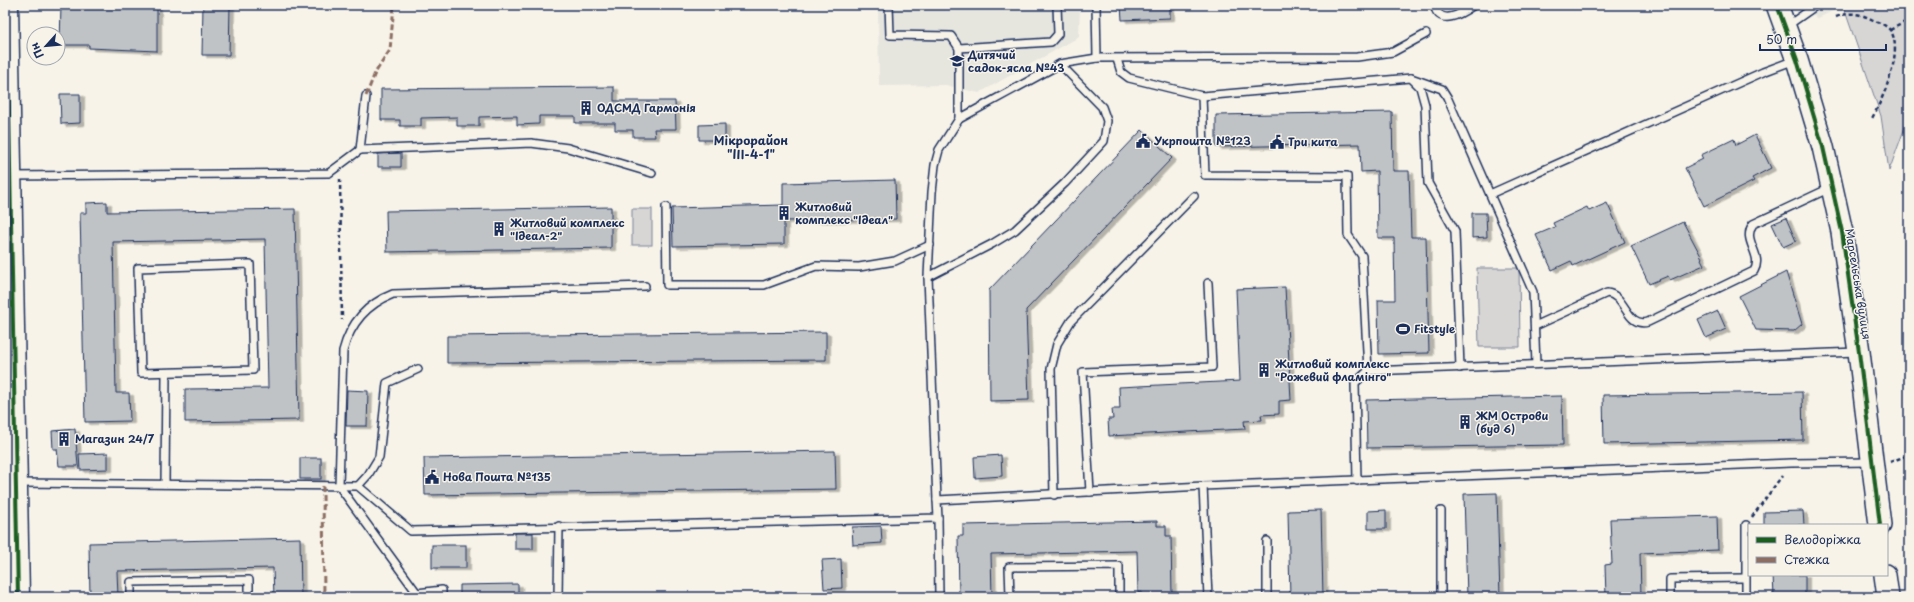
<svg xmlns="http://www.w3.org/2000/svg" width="1914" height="602" font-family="'Playpen Sans',sans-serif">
	<defs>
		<filter id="shadow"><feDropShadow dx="4.5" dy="2.5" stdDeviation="0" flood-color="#0004"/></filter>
	</defs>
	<rect width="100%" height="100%" fill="#f7f3e8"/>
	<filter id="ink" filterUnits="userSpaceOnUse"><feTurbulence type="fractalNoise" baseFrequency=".025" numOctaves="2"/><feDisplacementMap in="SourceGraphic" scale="8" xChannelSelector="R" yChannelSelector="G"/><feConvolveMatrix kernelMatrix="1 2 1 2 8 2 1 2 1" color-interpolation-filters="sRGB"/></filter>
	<g filter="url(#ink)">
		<g fill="#e6e5de">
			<polygon points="878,5 1080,5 1079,37 979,93 946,85 879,86"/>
			<polygon points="1809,5 1843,5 1843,6 1816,19"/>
		</g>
		<g fill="#d7d6d4" stroke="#798299">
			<polygon points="1843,5 1909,5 1909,116 1889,171 1881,116"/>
			<rect x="632" y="209" width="20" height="36"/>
			<polygon points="1477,268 1519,268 1520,347 1479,347"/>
		</g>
		<g fill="#c0c3c5" stroke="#1b2f5e" filter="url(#shadow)">
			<polygon points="61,5 157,5 157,51 89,48 89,45 60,45"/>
			<polygon points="203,5 230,5 229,55 202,55"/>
			<polygon points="1121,5 1170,5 1170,18 1122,20"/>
			<polygon points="614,87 614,101 675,101 676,129 654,129 655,137 633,137 633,130 615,130 615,123 575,123 575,116 539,116 539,124 517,125 517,116 479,117 479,126 457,126 457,117 421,118 421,126 400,126 400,120 381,120 381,89"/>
			<polygon points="60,94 80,94 80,123 61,124"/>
			<polygon points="1392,112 1393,171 1409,171 1411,237 1426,237 1429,353 1379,354 1378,300 1395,300 1394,238 1378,238 1377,171 1361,172 1360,144 1216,147 1216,115"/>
			<polygon points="725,124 725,140 699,140 699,125"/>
			<polygon points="1142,130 1172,158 1026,310 1029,400 990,401 989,290"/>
			<polygon points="1755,135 1771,168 1752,178 1754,181 1704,206 1685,168 1703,159 1701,155 1734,139 1736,145"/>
			<polygon points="401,153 401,167 378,167 378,154"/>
			<polygon points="895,180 896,219 784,221 784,244 673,246 672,208 783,205 783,183"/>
			<polygon points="107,202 107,212 295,209 299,420 185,422 185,389 268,388 265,239 113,242 116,393 129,393 130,421 85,422 80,213 86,213 86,203"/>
			<polygon points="1607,203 1625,242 1573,266 1571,261 1552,270 1536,235 1555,227 1553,223 1587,207 1589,211"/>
			<polygon points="611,207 611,248 387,252 386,211"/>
			<polygon points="1472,213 1486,213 1487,237 1472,238"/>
			<polygon points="1786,218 1796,241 1783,247 1772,224"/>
			<polygon points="1683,222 1702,258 1701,259 1704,265 1670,280 1668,276 1649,284 1631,246"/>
			<polygon points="1786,272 1802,324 1794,331 1756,330 1739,296"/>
			<polygon points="1285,287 1291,400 1279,401 1279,414 1261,415 1262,420 1244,421 1245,429 1109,436 1108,419 1113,419 1112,409 1120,409 1119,387 1240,381 1236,289"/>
			<polygon points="1718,311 1726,329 1706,338 1698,320"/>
			<polygon points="826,332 826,360 447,363 447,336"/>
			<polygon points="347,390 368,391 367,426 346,426"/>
			<polygon points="1802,392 1803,440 1604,444 1603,395"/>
			<polygon points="1562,396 1563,445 1367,448 1366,400"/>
			<polygon points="75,429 78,466 59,466 57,449 53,449 52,431"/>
			<polygon points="835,451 836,489 425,495 424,458"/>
			<polygon points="108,453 108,469 80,470 79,454"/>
			<polygon points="1001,455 1002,476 975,478 974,457"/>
			<rect x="300" y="458" width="21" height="21"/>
			<polygon points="1497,493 1500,597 1467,597 1464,494"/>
			<polygon points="1321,510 1323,597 1290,597 1288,511"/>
			<polygon points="1386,510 1386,529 1368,529 1368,511"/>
			<polygon points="1803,511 1804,525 1764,525 1764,512"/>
			<polygon points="1717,516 1718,550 1640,553 1641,597 1606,597 1605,565 1612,564 1610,519"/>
			<polygon points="1157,521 1157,526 1166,526 1166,536 1171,536 1172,597 1142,597 1142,592 1138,593 1137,551 991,554 992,597 959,597 958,536 963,536 963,525"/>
			<polygon points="881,526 882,543 853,545 852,527"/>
			<rect x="515" y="533" width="18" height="16"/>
			<polygon points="300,538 301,597 274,597 273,568 117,571 118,597 90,597 89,543"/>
			<rect x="432" y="545" width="34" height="23"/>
			<polygon points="841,559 842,588 824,589 822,560"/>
			<polygon points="1773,575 1805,575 1805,597 1774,597"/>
			<polygon points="518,584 518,597 460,597 460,585"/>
		</g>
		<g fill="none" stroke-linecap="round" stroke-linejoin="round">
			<defs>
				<g id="lane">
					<polyline points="889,5 890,35 951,36 959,48 959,119"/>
					<polyline points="1096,5 1097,58"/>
					<path d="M1434,5C1440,28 1462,13 1474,5"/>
					<polyline points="1787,26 1817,5"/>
					<polyline points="959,48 1051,42 1058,34 1057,5"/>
					<polyline points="1117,59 1121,72 1129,78 1202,96 1411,78 1420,87 1425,105 1428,183 1455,231 1460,368"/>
					<polyline points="1411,78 1442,89 1447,97 1533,292 1536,364"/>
					<polyline points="1202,96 1205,175 1347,176 1348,235 1362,256 1368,371"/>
					<polyline points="360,150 366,96"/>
					<polyline points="12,176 329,173 360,150 531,143 568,148 652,173"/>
					<polyline points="1490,194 1763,72 1795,60"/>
					<polyline points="666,207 667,285 764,285 816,266 859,267 895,261 930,245"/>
					<polygon points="250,264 253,370 141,373 138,268"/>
					<polyline points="928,277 992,244 1015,230 1065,183 1104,141 1107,121 1102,107 1060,64"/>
					<path d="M1535,326L1607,293C1626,295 1626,328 1648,322L1754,271C1764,254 1741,241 1753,224L1830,188"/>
					<polyline points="1357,481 1355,383 1368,371 1857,352"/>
					<polyline points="17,483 358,486 411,531 938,518 937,500 1203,486 1791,463 1871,462"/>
					<polyline points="165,484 166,373"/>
					<polyline points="358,486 368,475 379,457 387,383 418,369"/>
					<polyline points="1203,486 1208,597"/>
					<polyline points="1090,492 1083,372 1212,367 1208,283"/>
					<polyline points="1054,495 1051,369 1057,344 1071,321 1194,196"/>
					<polyline points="937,500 928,277 932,192 935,165 939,150 959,119 1060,64 1097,58 1357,57 1393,52 1426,34"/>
					<polyline points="1441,511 1441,597"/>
					<polyline points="938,518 939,597"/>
					<polyline points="1267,541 1267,597"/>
					<polyline points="131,597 131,582 249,580 249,597"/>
					<path d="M442,597V590L417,593L339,486L343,351C350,324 367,304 393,294L645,286"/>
					<polyline points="558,597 559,526"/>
					<polyline points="1010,597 1009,567 1119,566 1119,597"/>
					<polyline points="1670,597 1670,579 1744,578"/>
					<polyline points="1746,597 1746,525"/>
				</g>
				<g id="secondary">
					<polyline points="1777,5 1797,60 1823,147 1842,232 1859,352 1880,525"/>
					<polyline points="1885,575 1888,597"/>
				</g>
				<polyline id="primary" points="7,5 18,597"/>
			</defs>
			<use href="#lane" stroke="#1b2f5e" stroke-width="10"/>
			<use href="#secondary" stroke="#1b2f5e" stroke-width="24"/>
			<use href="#primary" stroke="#1b2f5e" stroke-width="25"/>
			<g stroke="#1b2f5e" stroke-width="2.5" stroke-dasharray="4 3" stroke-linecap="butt">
				<path d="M1836,17C1849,12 1859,13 1871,19C1877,22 1885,24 1890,30C1905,50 1882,101 1871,120"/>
				<polyline points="1890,30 1909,20"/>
				<polyline points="340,179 342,320"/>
				<polyline points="1890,462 1906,456 1909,452"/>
				<polyline points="1752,517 1782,476"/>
			</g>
			<use href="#lane" stroke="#f7f3e8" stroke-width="7"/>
			<use href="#secondary" stroke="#f7f3e8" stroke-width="21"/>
			<use href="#primary" stroke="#f7f3e8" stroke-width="22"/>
			<g stroke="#8d6e63" stroke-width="3" stroke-dasharray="6 3" stroke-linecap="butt">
				<polyline points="366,96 375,73 390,50 394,5"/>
				<polyline points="323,486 324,597"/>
			</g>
			<defs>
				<g id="cycleway">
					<polyline points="7,5 18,597"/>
					<polyline points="1777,5 1797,60 1823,147 1842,232 1859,352 1880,525"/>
				</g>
			</defs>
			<use href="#cycleway" stroke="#f7f3e8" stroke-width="6"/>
			<use href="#cycleway" stroke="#1b5e20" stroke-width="4"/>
		</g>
	</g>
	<defs>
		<symbol id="school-bare" viewBox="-9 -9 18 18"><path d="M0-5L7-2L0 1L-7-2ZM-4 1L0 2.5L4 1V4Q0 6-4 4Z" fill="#1b2f5e" stroke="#f7f3e8" stroke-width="2.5" paint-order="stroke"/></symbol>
		<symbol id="building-bare" viewBox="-9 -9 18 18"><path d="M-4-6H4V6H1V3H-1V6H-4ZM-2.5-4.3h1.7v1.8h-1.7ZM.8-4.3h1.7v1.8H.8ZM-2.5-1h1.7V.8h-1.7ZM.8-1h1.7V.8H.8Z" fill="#1b2f5e" stroke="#f7f3e8" stroke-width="2.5" paint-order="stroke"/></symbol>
		<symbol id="civic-bare" viewBox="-9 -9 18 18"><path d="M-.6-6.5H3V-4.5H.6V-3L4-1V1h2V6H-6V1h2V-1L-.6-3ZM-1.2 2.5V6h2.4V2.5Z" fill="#1b2f5e" stroke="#f7f3e8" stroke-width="2.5" paint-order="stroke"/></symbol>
		<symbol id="stadium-bare" viewBox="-9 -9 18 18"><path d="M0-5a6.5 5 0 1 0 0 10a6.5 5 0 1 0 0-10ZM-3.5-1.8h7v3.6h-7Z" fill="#1b2f5e" stroke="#f7f3e8" stroke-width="2.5" paint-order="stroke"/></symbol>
	</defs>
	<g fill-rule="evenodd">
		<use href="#school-bare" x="947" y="51" width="20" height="20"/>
		<use href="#building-bare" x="576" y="98" width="20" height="20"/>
		<use href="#civic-bare" x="1133" y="131" width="20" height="20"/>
		<use href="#civic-bare" x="1267" y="132" width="20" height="20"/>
		<use href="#building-bare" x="774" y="203" width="20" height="20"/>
		<use href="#building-bare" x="489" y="219" width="20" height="20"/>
		<use href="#stadium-bare" x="1393" y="319" width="20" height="20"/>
		<use href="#building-bare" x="1254" y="360" width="20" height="20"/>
		<use href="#building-bare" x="1455" y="412" width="20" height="20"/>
		<use href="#building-bare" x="54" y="429" width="20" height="20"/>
		<use href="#civic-bare" x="422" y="467" width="20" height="20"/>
	</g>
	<g text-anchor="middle" stroke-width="3" stroke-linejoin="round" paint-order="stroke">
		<g font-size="11" font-weight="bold" fill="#1b2f5e" stroke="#f7f3e8" text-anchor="start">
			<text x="968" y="59">Дитячий<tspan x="968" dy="13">садок-ясла №43</tspan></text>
			<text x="597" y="112">ОДСМД Гармонія</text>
			<text x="1154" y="145">Укрпошта №123</text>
			<text x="1288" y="146">Три кита</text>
			<text x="795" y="211">Житловий<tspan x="795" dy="13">комплекс "Ідеал"</tspan></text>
			<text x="510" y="227">Житловий комплекс<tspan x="510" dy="13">"Ідеал-2"</tspan></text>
			<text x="1414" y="333">Fitstyle</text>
			<text x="1275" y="368">Житловий комплекс<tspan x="1275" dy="13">"Рожевий фламінго"</tspan></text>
			<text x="1476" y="420">ЖМ Острови<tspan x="1476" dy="13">(буд 6)</tspan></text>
			<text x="75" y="443">Магазин 24/7</text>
			<text x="443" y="481">Нова Пошта №135</text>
		</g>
		<g font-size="11" fill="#1b2f5e" stroke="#f7f3e8">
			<text transform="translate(1858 284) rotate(81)" y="4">Марсельська вулиця</text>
		</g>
		<g font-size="12" font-weight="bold" fill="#1b2f5e" stroke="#f7f3e8">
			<text x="751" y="145">Мікрорайон<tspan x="751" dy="14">"ІІІ-4-1"</tspan></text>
		</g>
	</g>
	<rect width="1914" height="602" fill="none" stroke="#f7f3e8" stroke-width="20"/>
	<rect x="10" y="10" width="1894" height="582" fill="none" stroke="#1b2f5e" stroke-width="1.5" filter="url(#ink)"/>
	<rect x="1748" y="524" width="140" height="52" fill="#f7f3e8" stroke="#9fa5b1"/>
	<rect x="1756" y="537" width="20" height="6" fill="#1b5e20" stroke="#9fa5b1"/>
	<text x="1784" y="544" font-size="12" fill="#1b2f5e">Велодоріжка</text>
	<rect x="1756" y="557" width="20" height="6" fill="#8d6e63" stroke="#9fa5b1"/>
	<text x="1784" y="564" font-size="12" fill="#1b2f5e">Стежка</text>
	<g transform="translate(46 46) rotate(243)"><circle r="19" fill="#f7f3e8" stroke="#9fa5b1"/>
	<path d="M0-3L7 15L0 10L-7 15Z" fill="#1b2f5e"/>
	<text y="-6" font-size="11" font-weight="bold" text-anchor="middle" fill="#1b2f5e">Пн</text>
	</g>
	<path d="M1760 44v6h126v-6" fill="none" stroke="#1b2f5e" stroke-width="2"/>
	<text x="1766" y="44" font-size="12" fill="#1b2f5e" stroke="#f7f3e8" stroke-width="3" paint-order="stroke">50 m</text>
</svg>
